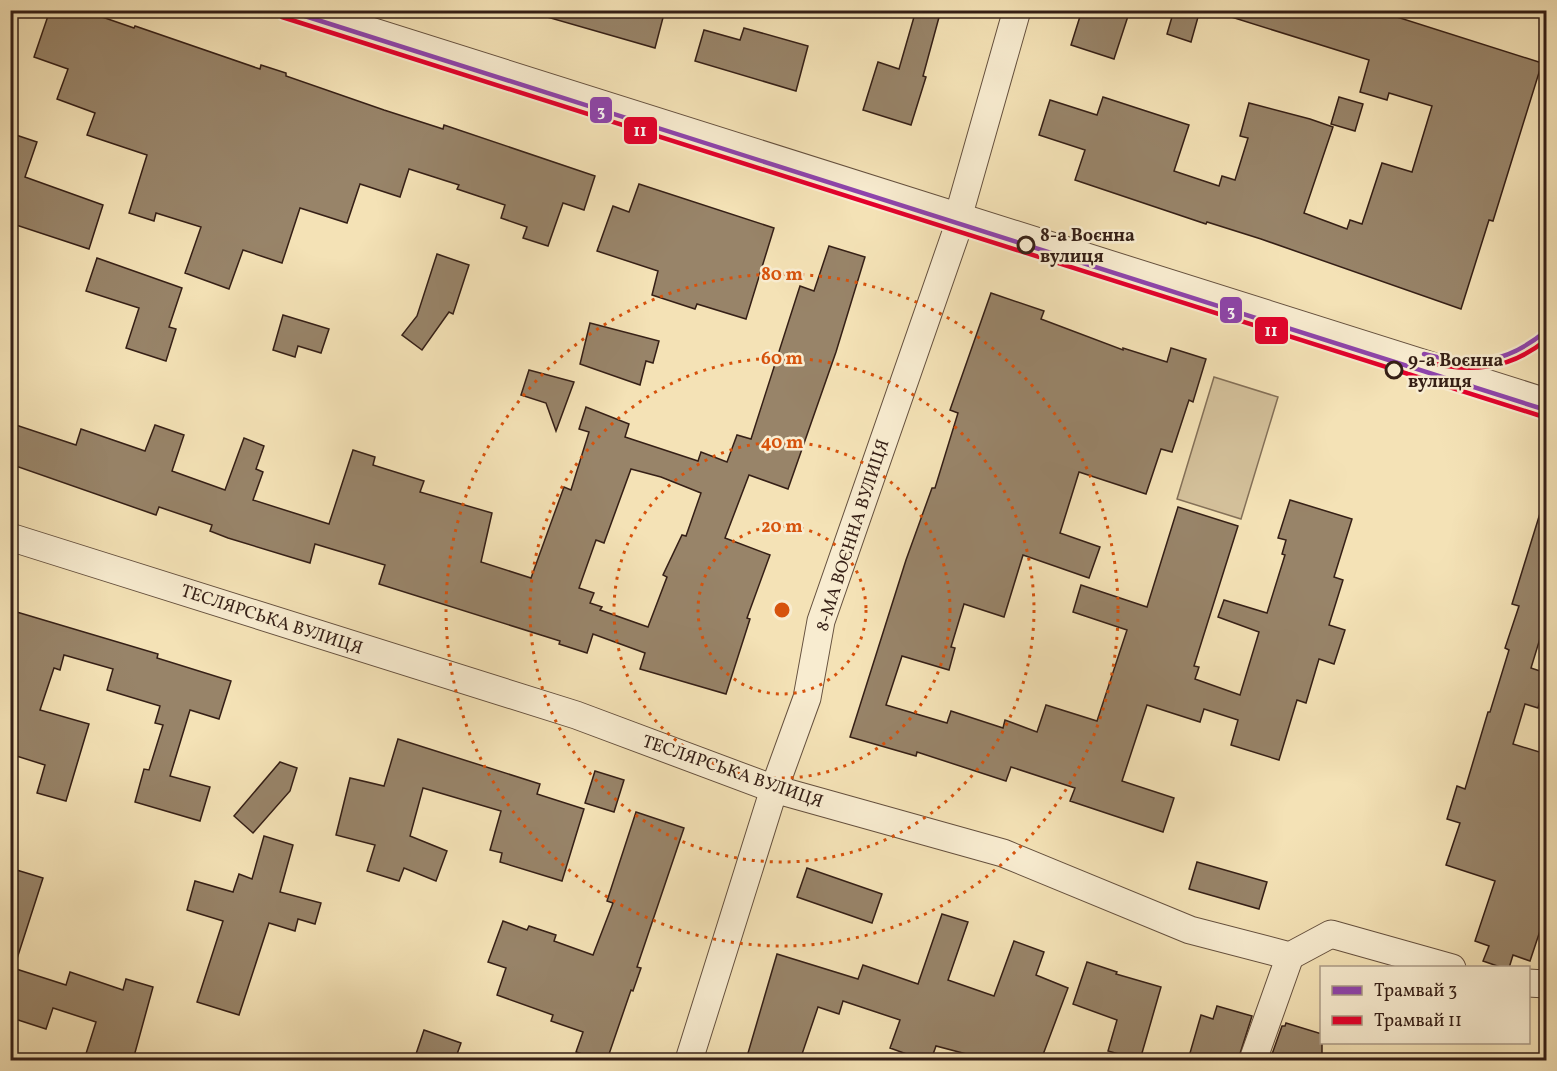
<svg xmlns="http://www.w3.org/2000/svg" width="1557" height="1071" font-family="Vollkorn,serif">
	<rect width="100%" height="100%" fill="#f4e2b6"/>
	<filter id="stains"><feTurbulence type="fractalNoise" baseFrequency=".00333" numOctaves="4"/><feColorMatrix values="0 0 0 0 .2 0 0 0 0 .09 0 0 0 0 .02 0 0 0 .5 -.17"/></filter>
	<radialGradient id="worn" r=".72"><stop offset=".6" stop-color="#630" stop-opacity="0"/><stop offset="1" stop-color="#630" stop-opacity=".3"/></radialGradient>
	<polygon fill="#d4c19b" stroke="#847058" stroke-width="1.5" points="1214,377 1278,397 1241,519 1177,499"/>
	<g fill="#988469" stroke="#351f16" stroke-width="1.5" fill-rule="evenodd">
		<polygon points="50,10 82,10 134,28 135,26 260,69 261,65 286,73 286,76 384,110 443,129 444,125 595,176 584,210 563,203 548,246 523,238 527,227 501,218 505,205 457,189 459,185 409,169 400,197 360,184 347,223 300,208 282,263 243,250 229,289 185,273 201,227 156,213 154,221 129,213 147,155 87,135 95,113 57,99 68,69 34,57"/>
		<polygon points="548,10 665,10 655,48 547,17"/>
		<polygon points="916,10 941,10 923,76 926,77 911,125 863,110 878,62 899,69"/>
		<polygon points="1082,10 1130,10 1114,59 1071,45"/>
		<polygon points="1174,10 1200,10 1191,42 1167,34"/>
		<polygon points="1229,10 1375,10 1542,63 1493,221 1489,220 1461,309 1261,239 1207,222 1206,224 1075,180 1085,150 1039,135 1050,100 1097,115 1103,97 1189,125 1174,171 1219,186 1222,176 1235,180 1248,138 1240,136 1249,103 1310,119 1333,127 1304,213 1347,229 1350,220 1362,224 1382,163 1412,172 1432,106 1389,93 1387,100 1360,92 1369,60 1228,16"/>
		<polygon points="744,28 808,46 796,91 695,61 704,30 740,40"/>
		<polygon points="1339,97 1363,104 1355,131 1331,124"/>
		<polygon points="10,133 37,142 25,177 103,205 89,249 10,223"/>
		<polygon points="639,184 774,228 746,319 697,304 695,309 652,295 658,271 597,251 613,206 629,212"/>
		<path d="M829,246L865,257L836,352L788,489L749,475L725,538L770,555L747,618L750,619L726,694L640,669L645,653L593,634L587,653L559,644L560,641L379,584L385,565L315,544L310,563L228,538L210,531L212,525L159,507L156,515L10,464V423L76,445L81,429L145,451L155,425L184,435L172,471L225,490L244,438L264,446L256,469L263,472L253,500L329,524L353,450L375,457L373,465L424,481L420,492L492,513L481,562L531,578L564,487L571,490L589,432L579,429L586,407L629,424L625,437L698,461L701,452L727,462L737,435L751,439L800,286L814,291ZM631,469L661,477L701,493L686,536L682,535L663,575L667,577L648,627L600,610L602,607L590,603L594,593L579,588L596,540L604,543Z"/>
		<polygon points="437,254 469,265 453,314 449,312 422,350 402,335 417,316"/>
		<polygon points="97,258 182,288 169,327 176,329 166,361 126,348 139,308 86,291"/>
		<polygon points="991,293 1044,311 1041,319 1123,350 1123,348 1167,362 1171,348 1206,359 1193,402 1189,400 1172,452 1161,449 1146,494 1079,472 1060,533 1100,547 1089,578 1023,555 1004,617 964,604 951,647 955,648 949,670 902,656 886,705 947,723 951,711 1003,728 1005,720 1037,732 1046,705 1097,721 1127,630 1073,612 1081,585 1147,607 1178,507 1238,526 1194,666 1199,667 1195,679 1240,695 1259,632 1218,617 1224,600 1267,613 1285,555 1282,554 1286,540 1278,538 1290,500 1352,519 1334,577 1343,580 1329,625 1345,630 1334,664 1319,659 1306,703 1297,700 1279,760 1231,745 1238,720 1204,709 1200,722 1147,705 1122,781 1174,798 1163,832 1070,801 1075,788 1011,767 1006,781 917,752 916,756 850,737 906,560 932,488 935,488 958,413 950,410"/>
		<polygon points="283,315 329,329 321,353 298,346 295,357 273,350"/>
		<polygon points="590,323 659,341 653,363 646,361 640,385 580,364"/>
		<polygon points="529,370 574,382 556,431 546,403 521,395"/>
		<polygon points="1541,510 1546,511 1546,619 1531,668 1546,673 1546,703 1540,701 1538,708 1525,704 1513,744 1546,754 1546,913 1530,961 1513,955 1509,968 1503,968 1483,961 1489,946 1475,941 1495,881 1446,865 1460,823 1447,819 1457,786 1465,789 1488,712 1490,712 1509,650 1505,648 1519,606 1512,604"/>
		<polygon points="10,610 158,654 157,658 231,681 219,719 190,710 170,776 210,787 200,821 135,802 144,769 149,770 163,725 155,723 160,706 107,690 113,669 64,655 60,670 54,668 40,710 89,724 66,801 37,793 45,765 10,754"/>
		<polygon points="398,739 540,784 537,794 584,809 562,881 500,862 502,853 490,850 501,811 423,788 410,836 447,851 436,881 404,868 399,881 367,871 375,845 336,835 350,778 384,786"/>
		<polygon points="280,762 297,768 290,791 253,833 234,816"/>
		<polygon points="595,771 624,780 614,812 585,803"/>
		<polygon points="636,812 684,828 637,967 641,968 633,991 631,990 607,1060 600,1060 576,1052 583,1032 551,1021 553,1015 497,995 506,968 488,962 503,921 527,930 529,926 556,935 554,941 593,955 613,903 607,901"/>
		<polygon points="264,836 293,845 280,892 321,903 315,924 298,919 295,931 269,923 239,1015 197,1002 223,921 187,910 195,881 233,892 239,874 252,879"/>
		<polygon points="1197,862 1267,882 1259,909 1189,889"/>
		<polygon points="10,868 43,878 15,965 10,964"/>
		<polygon points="807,868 882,894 872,923 797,897"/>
		<polygon points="942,914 968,922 948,980 994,996 1014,941 1044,952 1036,975 1068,988 1041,1060 989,1060 936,1046 931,1060 923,1060 890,1048 900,1020 843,1001 839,1014 818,1007 800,1060 746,1060 777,954 858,979 863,965 918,984"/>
		<polygon points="1087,962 1117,972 1116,974 1161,987 1140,1060 1108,1051 1117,1020 1073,1004"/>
		<polygon points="10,967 66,985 70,972 123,990 126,979 153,987 133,1060 84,1060 96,1022 53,1008 46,1029 15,1019 17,1012 10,1010"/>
		<polygon points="1217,1006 1252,1016 1238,1060 1188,1060 1201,1015 1213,1019"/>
		<polygon points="1286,1023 1322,1034 1322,1060 1270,1060 1282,1026 1285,1026"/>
		<polygon points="424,1030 461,1043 455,1060 414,1060"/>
	</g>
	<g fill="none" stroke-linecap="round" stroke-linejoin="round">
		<defs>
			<g id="minor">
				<polyline points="304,10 1546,402"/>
				<polyline points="10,537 576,715 774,789 1003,853 1190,930 1290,956 1331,934 1452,968"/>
				<polyline points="1528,983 1546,984"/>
				<polyline points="689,1060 774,789 807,698 821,621 959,224 961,207 1017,10"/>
				<polyline points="1253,1060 1290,956"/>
			</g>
		</defs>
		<use href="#minor" stroke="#65503e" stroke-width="29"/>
		<use href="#minor" stroke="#f8ecd0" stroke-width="27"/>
		<defs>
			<g id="tram-1">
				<polyline points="286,10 1546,410"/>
				<path d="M1424,354C1473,367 1506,364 1546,331"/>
			</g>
			<g id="tram-2">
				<polyline points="282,17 1544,417"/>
				<path d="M1422,361C1468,373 1508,371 1546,340"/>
			</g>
		</defs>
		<use href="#tram-1" stroke="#f8ecd0" stroke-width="9"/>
		<use href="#tram-2" stroke="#f8ecd0" stroke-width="9"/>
		<use href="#tram-1" stroke="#8e44ad" stroke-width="4.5"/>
		<use href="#tram-2" stroke="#e4002b" stroke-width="4.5"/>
	</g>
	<g fill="none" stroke="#d6530d" stroke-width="3" stroke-dasharray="3 6">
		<circle cx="782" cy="610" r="84"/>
		<circle cx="782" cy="610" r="168"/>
		<circle cx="782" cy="610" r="252"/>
		<circle cx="782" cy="610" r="336"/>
	</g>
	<g fill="#f8ecd0" stroke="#351f16" stroke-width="3">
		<circle cx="1026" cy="245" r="8"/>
		<circle cx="1394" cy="370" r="8"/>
	</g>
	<g text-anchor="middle" stroke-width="5" stroke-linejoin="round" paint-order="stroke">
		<g font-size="18" font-weight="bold" fill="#351f16" stroke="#f8ecd0" text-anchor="start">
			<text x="1040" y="241">8-а Воєнна<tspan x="1040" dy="21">вулиця</tspan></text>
			<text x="1408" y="366">9-а Воєнна<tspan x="1408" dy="21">вулиця</tspan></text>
		</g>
		<g font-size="18" fill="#351f16" stroke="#f8ecd0">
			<text transform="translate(852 535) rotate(-72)" y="6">8-МА ВОЄННА ВУЛИЦЯ</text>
			<text transform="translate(272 619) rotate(18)" y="6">ТЕСЛЯРСЬКА ВУЛИЦЯ</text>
			<text transform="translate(733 771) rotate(19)" y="6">ТЕСЛЯРСЬКА ВУЛИЦЯ</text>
		</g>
	</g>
	<circle cx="782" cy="610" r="9" fill="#d6530d" stroke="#f8ecd0" stroke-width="3"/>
	<g font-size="18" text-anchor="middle" font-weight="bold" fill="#d6530d" stroke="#f8ecd0" stroke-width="5" stroke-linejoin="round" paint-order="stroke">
		<text x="782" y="280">80 m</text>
		<text x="782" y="364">60 m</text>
		<text x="782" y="448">40 m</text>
		<text x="782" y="532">20 m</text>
	</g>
	<g stroke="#f8ecd0" stroke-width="2">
		<rect x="589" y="96" width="24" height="28" rx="6" fill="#8e44ad"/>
		<rect x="623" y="116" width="35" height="29" rx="6" fill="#e4002b"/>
		<rect x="1219" y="296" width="24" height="28" rx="6" fill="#8e44ad"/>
		<rect x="1254" y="316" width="35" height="29" rx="6" fill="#e4002b"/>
	</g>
	<g font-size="16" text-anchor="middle" font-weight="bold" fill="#fff">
		<text x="601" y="116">3</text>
		<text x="640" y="136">11</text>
		<text x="1231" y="316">3</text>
		<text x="1271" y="336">11</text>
	</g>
	<rect width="1557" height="1071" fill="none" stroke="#f4e2b6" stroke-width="36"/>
	<rect x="12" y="12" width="1533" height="1047" fill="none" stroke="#351f16" stroke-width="3"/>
	<rect x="18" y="18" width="1521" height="1035" fill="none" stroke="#351f16" stroke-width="1.5"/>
	<rect x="1320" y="966" width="210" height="78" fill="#f8ecd0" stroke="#aa9a86" stroke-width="1.5"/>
	<rect x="1332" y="986" width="30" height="9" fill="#8e44ad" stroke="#aa9a86" stroke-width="1.5"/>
	<text x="1374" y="996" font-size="18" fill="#351f16">Трамвай 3</text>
	<rect x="1332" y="1016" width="30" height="9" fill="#e4002b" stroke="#aa9a86" stroke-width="1.5"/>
	<text x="1374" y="1026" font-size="18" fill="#351f16">Трамвай 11</text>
	<rect width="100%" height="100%" filter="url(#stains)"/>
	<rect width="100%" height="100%" fill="url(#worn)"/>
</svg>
